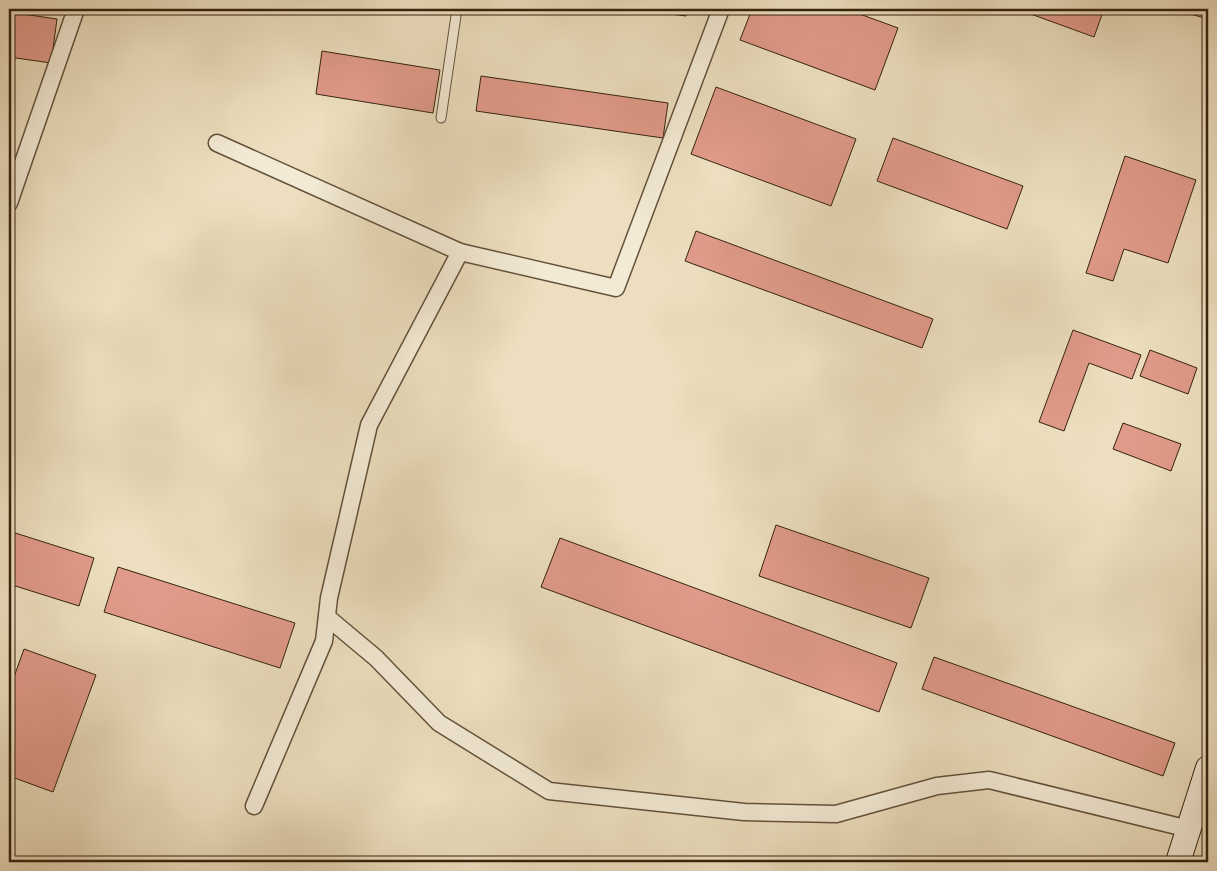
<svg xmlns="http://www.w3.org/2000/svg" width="1217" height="871" font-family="'Libre Bodoni',serif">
	<rect width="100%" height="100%" fill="#ecdebe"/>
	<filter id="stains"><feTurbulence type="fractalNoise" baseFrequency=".004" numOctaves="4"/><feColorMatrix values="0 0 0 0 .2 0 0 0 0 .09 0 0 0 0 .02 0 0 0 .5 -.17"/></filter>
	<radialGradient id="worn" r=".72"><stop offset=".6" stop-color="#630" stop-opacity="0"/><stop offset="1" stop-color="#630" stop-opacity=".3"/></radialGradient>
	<g fill="#e09a89" stroke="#35230f">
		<polygon points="633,9 688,9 686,16"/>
		<polygon points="752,9 846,9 898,28 875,90 740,40"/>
		<polygon points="1017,9 1104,9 1094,37"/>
		<polygon points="1173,9 1208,9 1208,19"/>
		<polygon points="9,12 57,19 51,63 9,57"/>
		<polygon points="322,51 440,70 433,113 316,94"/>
		<polygon points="481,76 668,103 663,138 476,111"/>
		<polygon points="716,87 856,139 831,206 691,154"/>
		<polygon points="893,138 1023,186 1007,229 877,181"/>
		<polygon points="1125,156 1196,180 1168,263 1124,249 1113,281 1086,273"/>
		<polygon points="696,231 933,319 922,348 685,261"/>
		<polygon points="1073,330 1141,355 1132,379 1089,363 1064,431 1039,422"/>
		<polygon points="1150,350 1197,368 1188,394 1140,376"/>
		<polygon points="1123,423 1181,444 1171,471 1113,449"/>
		<polygon points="776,525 929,578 911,628 759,576"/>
		<polygon points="9,531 94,558 79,606 9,584"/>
		<polygon points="560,538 897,663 879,712 541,587"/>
		<polygon points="118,567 295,623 280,668 104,612"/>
		<polygon points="24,649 96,675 53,792 9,776 9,691"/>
		<polygon points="934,657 1175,743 1163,776 922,689"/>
	</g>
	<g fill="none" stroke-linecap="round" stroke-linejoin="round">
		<defs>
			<polyline id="lane" points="441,118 457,9"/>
			<g id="street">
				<polyline points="217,143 460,252 616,288 721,9"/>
				<polyline points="9,203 76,9"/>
				<polyline points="327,617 376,658 439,723 549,791 744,812 836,814 937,786 989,780 1189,829"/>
				<polyline points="254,806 324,641 329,598 369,425 460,252"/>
			</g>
			<polyline id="secondary" points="1178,862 1208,768"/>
		</defs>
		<use href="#lane" stroke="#63523b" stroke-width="11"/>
		<use href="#street" stroke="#63523b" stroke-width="19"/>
		<use href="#secondary" stroke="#35230f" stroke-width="26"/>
		<use href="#lane" stroke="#f3ead5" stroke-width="9"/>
		<use href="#street" stroke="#f3ead5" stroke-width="16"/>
		<use href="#secondary" stroke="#f3ead5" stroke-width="24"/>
	</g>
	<rect width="1217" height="871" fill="none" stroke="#ecdebe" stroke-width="30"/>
	<rect x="10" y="10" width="1197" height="851" fill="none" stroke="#35230f" stroke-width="2.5"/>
	<rect x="15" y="15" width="1187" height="841" fill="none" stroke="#35230f"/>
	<rect width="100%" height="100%" filter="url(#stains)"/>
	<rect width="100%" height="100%" fill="url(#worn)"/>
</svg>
